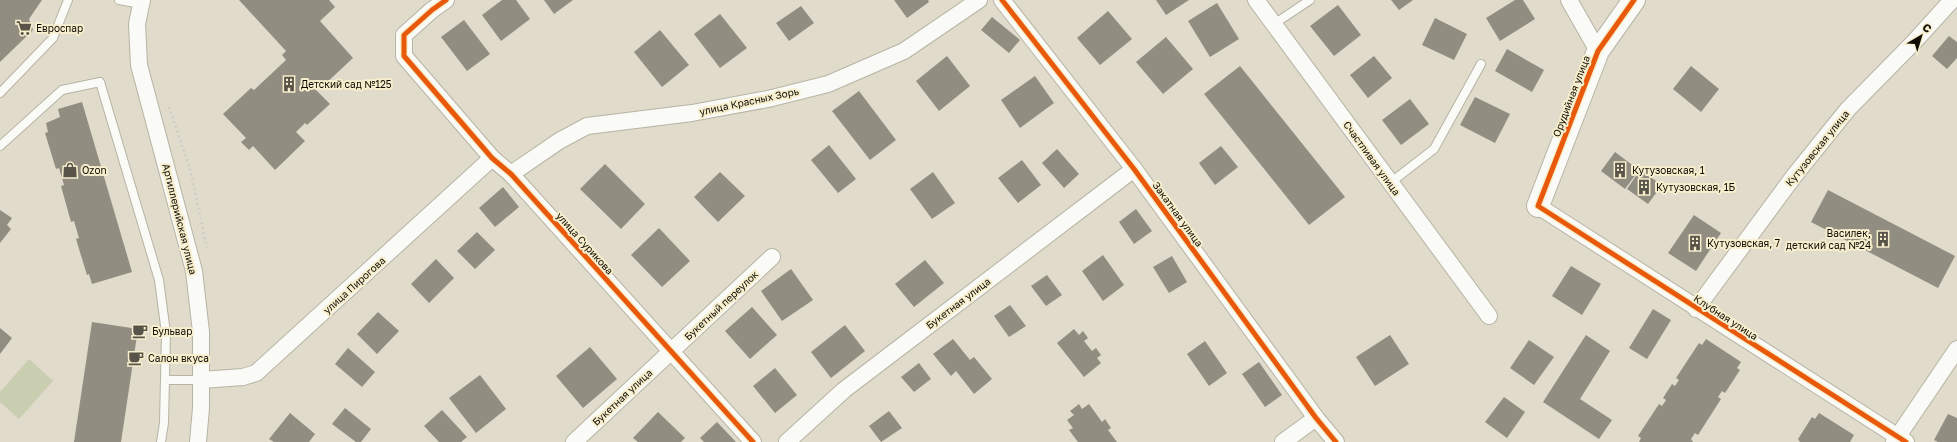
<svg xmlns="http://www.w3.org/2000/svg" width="1957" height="442" font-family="'Golos Text',sans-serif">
	<rect width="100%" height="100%" fill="#e0dbca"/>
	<polygon fill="#c9ceb1" points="29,359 53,381 19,419 0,402 0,392"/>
	<g fill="#918e81">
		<polygon points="0,0 42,0 29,19 33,30 0,62"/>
		<polygon points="239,0 329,0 335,7 320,21 353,58 323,86 320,82 314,88 330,104 307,125 305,123 296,132 305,141 275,170 253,146 249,150 241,142 246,138 223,114 251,88 254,90 286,60 282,55 286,51"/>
		<polygon points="502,0 516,0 530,19 501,41 482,15"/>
		<polygon points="544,0 573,0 554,14"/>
		<polygon points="894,0 928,0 929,2 907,18"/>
		<polygon points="1156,0 1189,0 1166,15"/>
		<polygon points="1391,0 1413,0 1399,10"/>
		<polygon points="1515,0 1523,0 1535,19 1500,41 1486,18"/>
		<polygon points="1217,3 1239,39 1210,57 1188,21"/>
		<polygon points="1338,5 1361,35 1334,56 1310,26"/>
		<polygon points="801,6 814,23 789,41 776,23"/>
		<polygon points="1108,11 1132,39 1100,65 1077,38"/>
		<polygon points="720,14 747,48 720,68 694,34"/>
		<polygon points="992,17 1020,40 1009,53 981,30"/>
		<polygon points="1435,18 1467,34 1454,60 1422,45"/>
		<polygon points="464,20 490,54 467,71 441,37"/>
		<polygon points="660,30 689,65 662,87 634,52"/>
		<polygon points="1949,36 1957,42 1957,58 1947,69 1932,56"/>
		<polygon points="1166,37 1193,69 1163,94 1136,62"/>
		<polygon points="1507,49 1544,70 1532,92 1495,71"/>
		<polygon points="947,56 970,86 939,111 916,81"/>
		<polygon points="1374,56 1392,78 1368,98 1350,75"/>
		<polygon points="1240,66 1345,197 1309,225 1204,94"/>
		<polygon points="1691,66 1719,89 1701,112 1673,89"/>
		<polygon points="1035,76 1054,103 1020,128 1001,100"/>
		<polygon points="859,91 896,140 870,160 832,111"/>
		<polygon points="1475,97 1510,114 1495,143 1460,125"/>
		<polygon points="1410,99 1429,124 1401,145 1382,120"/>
		<polygon points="82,102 132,272 92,284 89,274 87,275 76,239 79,238 74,221 71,222 61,186 64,185 59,168 56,169 45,133 48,132 46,123 60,117 58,109"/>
		<polygon points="829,145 856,179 838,193 811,160"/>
		<polygon points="1221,146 1238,167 1215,185 1199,163"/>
		<polygon points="1057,149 1079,174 1064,188 1042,163"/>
		<polygon points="1615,152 1639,170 1625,189 1601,171"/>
		<polygon points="1022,160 1041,185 1018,203 998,178"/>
		<polygon points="605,164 645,204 621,229 580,189"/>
		<polygon points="1640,170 1662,185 1648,204 1627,189"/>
		<polygon points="720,172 745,196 718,222 694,197"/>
		<polygon points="933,172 955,203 932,219 910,189"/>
		<polygon points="503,187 519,207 495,227 479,208"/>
		<polygon points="1828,190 1955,256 1938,288 1811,222"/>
		<polygon points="1136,209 1152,231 1134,244 1119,222"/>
		<polygon points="0,210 12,218 7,225 11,229 0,243"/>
		<polygon points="1694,215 1721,233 1696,271 1668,253"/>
		<polygon points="659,228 690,261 662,287 631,255"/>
		<polygon points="477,232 495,250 475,269 457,251"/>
		<polygon points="1103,255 1124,285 1103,301 1082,271"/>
		<polygon points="1172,256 1187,282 1169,293 1153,267"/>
		<polygon points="436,259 454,278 429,303 411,284"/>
		<polygon points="925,260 944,283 914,307 895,284"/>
		<polygon points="1571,266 1601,284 1582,315 1552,296"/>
		<polygon points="791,269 813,300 782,321 761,291"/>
		<polygon points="1047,275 1062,295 1046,306 1031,286"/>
		<polygon points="1010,305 1026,326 1009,337 994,316"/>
		<polygon points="752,307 777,335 750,359 725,331"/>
		<polygon points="1653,309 1671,320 1647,359 1629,348"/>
		<polygon points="378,312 399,331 377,354 357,334"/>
		<polygon points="92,322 138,329 121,442 74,442"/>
		<polygon points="845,325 865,351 831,378 811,352"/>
		<polygon points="0,328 12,338 0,354"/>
		<polygon points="1074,329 1079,335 1083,331 1088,338 1084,341 1092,351 1096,348 1101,355 1097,358 1101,363 1084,377 1057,343"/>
		<polygon points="1390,335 1409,364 1375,386 1356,357"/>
		<polygon points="1586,335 1610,351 1580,399 1612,420 1599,439 1543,402"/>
		<polygon points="953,339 970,360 974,357 992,379 974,394 956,371 951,376 933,354"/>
		<polygon points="1706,339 1741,362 1737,368 1740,370 1725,393 1722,391 1718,397 1721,399 1698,435 1695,433 1691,439 1693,442 1639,442 1641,438 1638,436 1659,404 1662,406 1666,400 1663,398 1672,384 1675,386 1679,380 1676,378 1699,343 1702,345"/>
		<polygon points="1529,340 1554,357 1534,385 1510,368"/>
		<polygon points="1205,341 1227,373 1209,386 1187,354"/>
		<polygon points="590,347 617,379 583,408 556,376"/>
		<polygon points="348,348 375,372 362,387 335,364"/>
		<polygon points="1259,362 1282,395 1265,407 1242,374"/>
		<polygon points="919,363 931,379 914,392 901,377"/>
		<polygon points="775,368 797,395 775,413 753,386"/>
		<polygon points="480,375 506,409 476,433 449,398"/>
		<polygon points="1504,397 1525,412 1507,438 1485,422"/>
		<polygon points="1079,404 1082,409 1089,404 1102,422 1105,419 1111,428 1108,430 1117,442 1078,442 1069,430 1073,428 1067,420 1074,415 1070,411"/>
		<polygon points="345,408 371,429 361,442 356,442 332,424"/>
		<polygon points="442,410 467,437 461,442 439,442 424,426"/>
		<polygon points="889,411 902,428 881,442 869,426"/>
		<polygon points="658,412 685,438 681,442 638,442 633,438"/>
		<polygon points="290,413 315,434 309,442 274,442 269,439"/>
		<polygon points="1819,413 1854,435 1850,442 1800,442 1798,439 1812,417 1815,419"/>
		<polygon points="1948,414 1957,418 1957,442 1938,442 1934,440"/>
		<polygon points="717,422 736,442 704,442 700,438"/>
	</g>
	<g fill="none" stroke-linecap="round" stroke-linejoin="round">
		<defs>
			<g id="lane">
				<polyline points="119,0 141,4"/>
				<polyline points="1274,24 1310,0"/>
				<polyline points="0,93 53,38 68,0"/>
				<polyline points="0,146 62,90 100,82 159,280 166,333 164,423 161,442"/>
				<polyline points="1390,183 1434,149 1481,64"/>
				<polyline points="166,380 201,380"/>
			</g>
			<g id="street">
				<polyline points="142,0 137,24 139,65 194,271 201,332 201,408 198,442"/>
				<polyline points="446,0 432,10 404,35 404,56 492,158 511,174 753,442"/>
				<polyline points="1002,0 1134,169 1316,418 1336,442"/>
				<polyline points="1256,0 1489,316"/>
				<polyline points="1569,0 1598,51"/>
				<polyline points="511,174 559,141 587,126 692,113 768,99 828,84 904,51 979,0"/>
				<polyline points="1538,206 1906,442"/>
				<polyline points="1696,309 1794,176 1848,109 1913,43 1952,0"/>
				<polyline points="201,380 243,377 256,373 492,158"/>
				<polyline points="574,442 772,257"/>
				<polyline points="787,442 844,390 1134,169"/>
				<polyline points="1283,442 1316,418"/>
				<polyline points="1894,442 1957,349"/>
			</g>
			<polyline id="secondary" points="1538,206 1598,51 1634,0"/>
		</defs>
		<use href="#lane" stroke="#b7b4a6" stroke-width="10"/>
		<use href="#street" stroke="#b7b4a6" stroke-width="18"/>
		<use href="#secondary" stroke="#b7b4a6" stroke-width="24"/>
		<polyline stroke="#cfcdc8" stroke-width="2.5" stroke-dasharray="2 3" stroke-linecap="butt" points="169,107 190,169 207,248"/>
		<use href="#lane" stroke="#fafaf7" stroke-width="8"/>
		<use href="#street" stroke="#fafaf7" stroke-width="16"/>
		<use href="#secondary" stroke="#fafaf7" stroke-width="22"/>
		<defs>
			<g id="cycleway">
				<polyline points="446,0 432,10 404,35 404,56 492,158 511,174 753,442"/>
				<polyline points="1002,0 1134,169 1316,418 1336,442"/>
				<polyline points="1634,0 1598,51 1538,206 1906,442"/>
			</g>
		</defs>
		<use href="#cycleway" stroke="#f7eecd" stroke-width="8"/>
		<use href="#cycleway" stroke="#e8590c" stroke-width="5"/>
	</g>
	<defs>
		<symbol id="supermarket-bare" viewBox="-9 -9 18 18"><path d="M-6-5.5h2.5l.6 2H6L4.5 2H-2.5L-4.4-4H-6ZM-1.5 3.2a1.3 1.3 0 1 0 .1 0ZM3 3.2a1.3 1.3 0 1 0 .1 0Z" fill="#585449" stroke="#f7eecd" stroke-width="2.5" paint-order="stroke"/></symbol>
		<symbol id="building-bare" viewBox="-9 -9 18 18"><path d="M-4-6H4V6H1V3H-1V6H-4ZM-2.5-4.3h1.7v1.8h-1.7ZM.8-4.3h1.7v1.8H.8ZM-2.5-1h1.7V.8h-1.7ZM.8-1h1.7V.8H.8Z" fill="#585449" stroke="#f7eecd" stroke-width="2.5" paint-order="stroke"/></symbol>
		<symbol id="shop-bare" viewBox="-9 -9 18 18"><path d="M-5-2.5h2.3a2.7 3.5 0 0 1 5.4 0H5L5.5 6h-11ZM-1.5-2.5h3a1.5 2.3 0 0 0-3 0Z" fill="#585449" stroke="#f7eecd" stroke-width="2.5" paint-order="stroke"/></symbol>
		<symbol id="cafe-bare" viewBox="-9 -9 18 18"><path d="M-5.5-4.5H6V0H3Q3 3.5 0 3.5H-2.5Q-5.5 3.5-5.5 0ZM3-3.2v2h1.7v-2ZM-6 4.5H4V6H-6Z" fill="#585449" stroke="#f7eecd" stroke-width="2.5" paint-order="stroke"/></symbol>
	</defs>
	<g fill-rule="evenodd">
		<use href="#supermarket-bare" x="13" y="17" width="22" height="22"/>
		<use href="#building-bare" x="278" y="73" width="22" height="22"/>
		<use href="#shop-bare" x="59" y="159" width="22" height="22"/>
		<use href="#building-bare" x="1609" y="159" width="22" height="22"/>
		<use href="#building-bare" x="1633" y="176" width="22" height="22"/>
		<use href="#building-bare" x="1872" y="228" width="22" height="22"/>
		<use href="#building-bare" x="1684" y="232" width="22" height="22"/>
		<use href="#cafe-bare" x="129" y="320" width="22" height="22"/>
		<use href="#cafe-bare" x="125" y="347" width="22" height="22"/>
	</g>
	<g text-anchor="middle" stroke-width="4" stroke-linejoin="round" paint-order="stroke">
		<g font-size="10" fill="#0f0c03" stroke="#f7eecd" text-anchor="start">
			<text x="36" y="32">Евроспар</text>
			<text x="301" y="88">Детский сад №125</text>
			<text x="82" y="174">Ozon</text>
			<text x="1632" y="174">Кутузовская, 1</text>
			<text x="1656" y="191">Кутузовская, 1Б</text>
			<text x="1871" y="237" text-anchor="end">Василек,<tspan x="1871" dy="12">детский сад №24</tspan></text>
			<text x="1707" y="247">Кутузовская, 7</text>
			<text x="152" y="335">Бульвар</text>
			<text x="148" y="362">Салон вкуса</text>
		</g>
		<g font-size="10" fill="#0f0c03" stroke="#f7eecd">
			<text transform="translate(1571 96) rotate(-69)" y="4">Орудийная улица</text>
			<text transform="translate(749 101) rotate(-12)" y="4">улица Красных Зорь</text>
			<text transform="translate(1817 148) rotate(-51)" y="4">Кутузовская улица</text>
			<text transform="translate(1372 158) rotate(54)" y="4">Счастливая улица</text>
			<text transform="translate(1178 214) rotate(54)" y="4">Закатная улица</text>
			<text transform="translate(180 219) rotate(76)" y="4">Артиллерийская улица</text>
			<text transform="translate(585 243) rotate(48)" y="4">улица Сурикова</text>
			<text transform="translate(354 285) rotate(-42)" y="4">улица Пирогова</text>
			<text transform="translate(958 303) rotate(-37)" y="4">Букетная улица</text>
			<text transform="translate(721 305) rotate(-43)" y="4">Букетный переулок</text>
			<text transform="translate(1726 317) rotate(33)" y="4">Клубная улица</text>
			<text transform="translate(622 397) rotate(-43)" y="4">Букетная улица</text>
		</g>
	</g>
	<g transform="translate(1921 36) rotate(38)" stroke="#f7eecd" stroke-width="3" paint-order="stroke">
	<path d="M0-3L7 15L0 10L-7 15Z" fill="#0f0c03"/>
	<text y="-6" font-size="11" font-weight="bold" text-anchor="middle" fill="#0f0c03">С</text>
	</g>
</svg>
